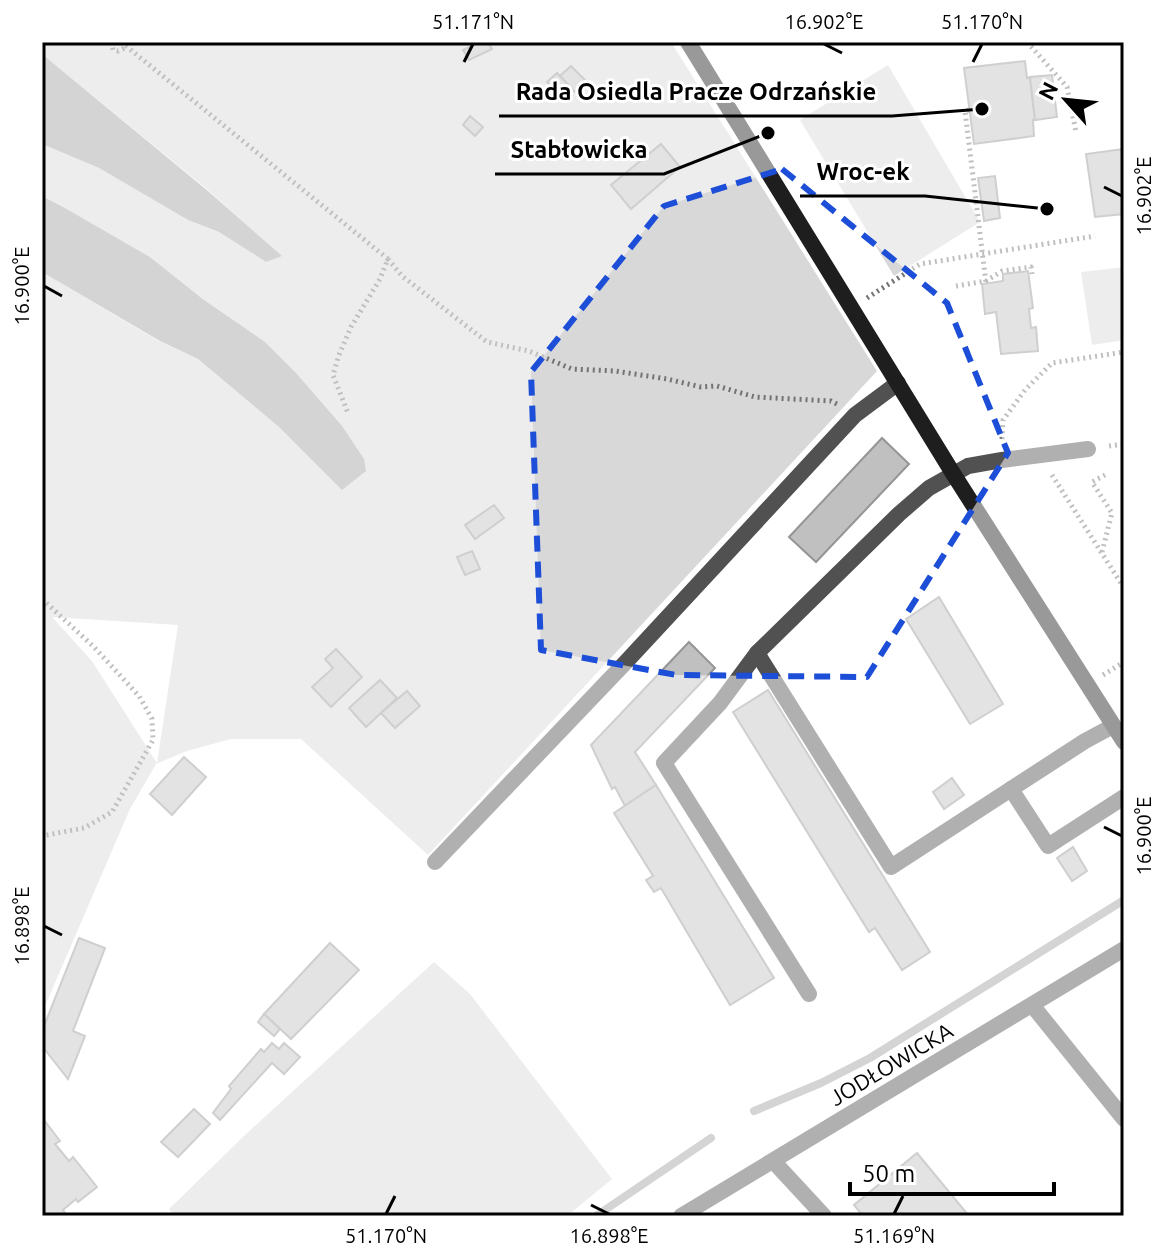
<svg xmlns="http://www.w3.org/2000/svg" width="1166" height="1258" font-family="Ubuntu,sans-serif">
	<rect width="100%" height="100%" fill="#fff"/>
	<g fill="#d8d8d8" fill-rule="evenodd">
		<path d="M42,42H480L464,50L469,60L491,49L488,42H671L877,371L428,855L301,739H231L187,751L156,764L130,809L42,1013V272L159,341L198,359L280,428L342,489L204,300L150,257L65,208L42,196V144L99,168L188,220L219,232L266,262L281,256L208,190L42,54ZM52,617L178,625L157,763L92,661ZM336,650L362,677L331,707L313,687L333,668L325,659ZM380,680L397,698L407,691L420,705L395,728L381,713L366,727L349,708Z"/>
		<polygon points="888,65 980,222 894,276 800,120"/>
		<polygon points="1124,267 1124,340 1092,345 1081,272"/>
		<polygon points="434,962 470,994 612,1179 567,1216 174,1216 169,1209 246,1134"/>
	</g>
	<g fill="#9f9f9f">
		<polygon points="42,54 208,191 282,256 266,262 219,232 188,220 99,168 42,144"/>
		<polygon points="42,196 65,208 150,257 204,300 265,342 296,373 342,426 364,459 366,471 342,490 280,428 198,359 160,341 42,272"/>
	</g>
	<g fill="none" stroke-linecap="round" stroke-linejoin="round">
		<g stroke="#9f9f9f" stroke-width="8">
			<polyline points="754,1111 821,1083 870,1058 1124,900"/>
			<polyline points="596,1216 711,1138"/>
		</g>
	</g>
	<g fill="#c0c0c0" stroke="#959595" stroke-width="2">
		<polygon points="480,42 488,42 492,49 469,60 463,50"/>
		<polygon points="1025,61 1027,78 1030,77 1035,120 1033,120 1034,136 974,144 964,68"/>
		<polygon points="571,66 586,81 575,92 560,76"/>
		<polygon points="557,73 571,88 561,97 547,82"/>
		<polygon points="1052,75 1057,117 1035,120 1030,77"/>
		<polygon points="470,116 483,127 475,136 463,125"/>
		<polygon points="661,144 680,167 631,209 611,185"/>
		<polygon points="1124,149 1124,214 1095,217 1086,154"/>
		<polygon points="995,176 1000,218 984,221 978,178"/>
		<polygon points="1028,271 1033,308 1029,309 1031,328 1036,327 1038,351 1001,354 996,312 985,314 982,284 1003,281 1003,274"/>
		<polygon points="882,438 909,464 816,562 789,537"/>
		<polygon points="494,505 504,518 475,539 465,525"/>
		<polygon points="472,551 480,569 465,575 457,557"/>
		<polygon points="939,597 1003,704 970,724 906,619"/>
		<polygon points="689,642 715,668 635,752 656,785 625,806 615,787 612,789 591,745"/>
		<polygon points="336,649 362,677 331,707 312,687 333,668 325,659"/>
		<polygon points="380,680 397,698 366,727 349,708"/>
		<polygon points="768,690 930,952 902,970 875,928 869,932 733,712"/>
		<polygon points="407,691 420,706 395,728 381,713"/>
		<polygon points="184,757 206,777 172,815 150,794"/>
		<polygon points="952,778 964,795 944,809 933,792"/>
		<polygon points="656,785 774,978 730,1005 661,888 654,892 646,880 653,876 614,813"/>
		<polygon points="1073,847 1087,871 1072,881 1057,858"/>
		<polygon points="79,938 105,948 73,1031 85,1036 68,1079 42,1046 42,1031"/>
		<polygon points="330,943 359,970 291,1039 264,1014"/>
		<polygon points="264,1014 280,1029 274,1036 258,1022"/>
		<polygon points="272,1043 279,1049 284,1043 300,1057 284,1074 272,1063 220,1120 213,1113 231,1089 229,1086 261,1049 264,1052"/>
		<polygon points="194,1109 210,1124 178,1157 161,1142"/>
		<polygon points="44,1120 60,1141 55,1144 69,1161 73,1157 97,1187 78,1202 76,1199 63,1210 65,1213 61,1216 42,1216 42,1121"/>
		<polygon points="917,1153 969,1216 863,1216 854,1205"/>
	</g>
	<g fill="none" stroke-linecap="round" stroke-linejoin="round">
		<g stroke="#737373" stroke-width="5" stroke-dasharray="2 4" stroke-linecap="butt">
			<polyline points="113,42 112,46 113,50 118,51 127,47"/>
			<polyline points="121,42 388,259 380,279 351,327 339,355 333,375 348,413"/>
			<polyline points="1027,42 1067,87 1076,132"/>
			<polyline points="969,110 965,111 986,283"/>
			<polyline points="388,259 402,276 487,342 529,351 572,369 615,371 667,379 701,387 717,386 755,397 831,401 837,404"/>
			<polyline points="956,286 986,281 1002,271 1031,267 1032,274"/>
			<polyline points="867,298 920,264 1095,236"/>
			<polyline points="1002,439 1003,420 1025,390 1052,363 1124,352"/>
			<polyline points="1109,446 1124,444"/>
			<polyline points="1052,475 1124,588"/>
			<polyline points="1102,552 1112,513 1092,482 1105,475"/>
			<polyline points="42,599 94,647 139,696 152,719 153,740 112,812 84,828 42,836"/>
			<polyline points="1103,675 1124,662"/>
		</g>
		<g stroke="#515151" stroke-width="16">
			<polyline points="1088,449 1002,460 968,466 929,488 899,514 757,653 891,867 1085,741 1113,726"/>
			<polyline points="757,653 720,703 664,763 809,994"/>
			<polyline points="1011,789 1048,846 1124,797"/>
			<polyline points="435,862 625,663 855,415 898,383"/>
			<polyline points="1032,1005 1124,1119"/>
			<polyline points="774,1162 824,1216"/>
		</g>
		<polyline stroke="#515151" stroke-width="16" points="681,1216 1124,949"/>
		<polyline stroke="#1e1e1e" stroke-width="16" points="688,42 954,475 1124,742"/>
	</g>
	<path d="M0 0H1166V1258H0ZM782,169L947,303L1008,453L867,677L676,675L541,650L531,372L664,206Z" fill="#fff" fill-opacity=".55" fill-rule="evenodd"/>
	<path fill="none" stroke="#1d4ed8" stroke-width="6" stroke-dasharray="16 10" stroke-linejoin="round" d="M782,169L947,303L1008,453L867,677L676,675L541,650L531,372L664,206Z"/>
	<path fill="none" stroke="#000" stroke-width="3" d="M824,44L842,53M464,62L473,44M973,62L982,44M1104,187L1122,196M44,286L62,296M1104,827L1122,836M44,926L62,935M591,1205L609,1214M386,1214L395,1196M894,1214L903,1196"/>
	<g text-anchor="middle" stroke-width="6" stroke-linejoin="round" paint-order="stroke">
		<g font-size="22" fill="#000" stroke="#fff">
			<text transform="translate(891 1064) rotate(-31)" y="8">JODŁOWICKA</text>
		</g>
	</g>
	<path fill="none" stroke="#000" stroke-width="3" d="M982 109L892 116H499M768 133L664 174H495M1047 209L925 196H800"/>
	<g fill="#000" stroke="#fff" stroke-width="3">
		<circle cx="982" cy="109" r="8"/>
		<circle cx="768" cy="133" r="8"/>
		<circle cx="1047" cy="209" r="8"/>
	</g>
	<g font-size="24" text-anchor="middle" font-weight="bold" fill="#000" stroke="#fff" stroke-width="6" stroke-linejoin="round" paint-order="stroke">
		<text x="696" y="100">Rada Osiedla Pracze Odrzańskie</text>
		<text x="579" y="158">Stabłowicka</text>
		<text x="863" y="180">Wroc-ek</text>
	</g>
	<rect width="1166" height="1258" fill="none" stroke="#ffffff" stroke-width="88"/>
	<g transform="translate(1066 100) rotate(297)" stroke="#ffffff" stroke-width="6" paint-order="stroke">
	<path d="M0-6L14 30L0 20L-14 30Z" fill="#000000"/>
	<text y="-12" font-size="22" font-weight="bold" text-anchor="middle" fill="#000000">N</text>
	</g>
	<path d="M850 1182v12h204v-12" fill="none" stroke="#000000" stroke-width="4"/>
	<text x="862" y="1182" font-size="24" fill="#000000" stroke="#ffffff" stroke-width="6" paint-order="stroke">50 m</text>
	<rect x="44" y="44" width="1078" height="1170" fill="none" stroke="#000" stroke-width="3"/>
	<g font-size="20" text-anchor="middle" fill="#000">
		<text x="473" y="29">51.171°N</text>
		<text x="824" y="29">16.902°E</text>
		<text x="982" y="29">51.170°N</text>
		<text transform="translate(1144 196) rotate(-90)" y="7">16.902°E</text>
		<text transform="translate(22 286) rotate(-90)" y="7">16.900°E</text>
		<text transform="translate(1144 836) rotate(-90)" y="7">16.900°E</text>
		<text transform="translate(22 926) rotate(-90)" y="7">16.898°E</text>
		<text x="386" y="1243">51.170°N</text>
		<text x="609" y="1243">16.898°E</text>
		<text x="894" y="1243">51.169°N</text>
	</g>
</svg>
